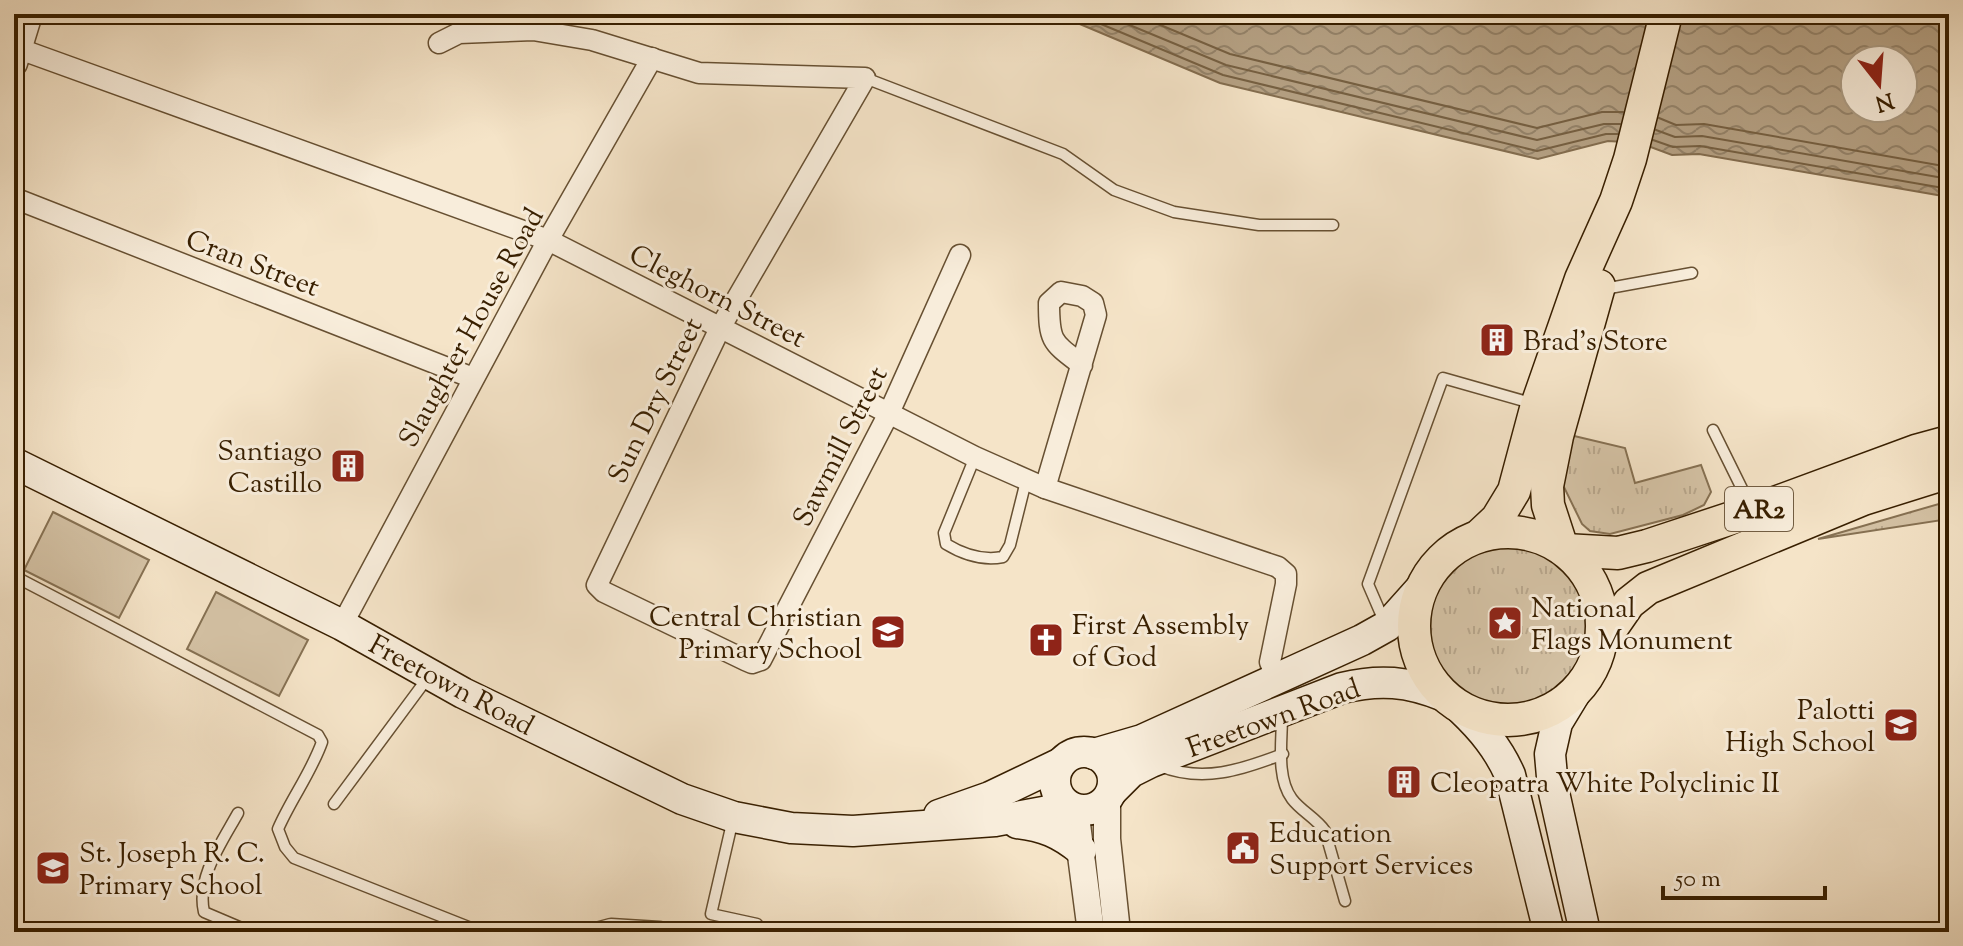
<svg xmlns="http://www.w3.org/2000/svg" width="1963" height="946" font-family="'Sorts Mill Goudy',serif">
	<defs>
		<pattern id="grass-tufts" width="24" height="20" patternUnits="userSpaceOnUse" patternTransform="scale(2)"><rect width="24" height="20" fill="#d5c3a6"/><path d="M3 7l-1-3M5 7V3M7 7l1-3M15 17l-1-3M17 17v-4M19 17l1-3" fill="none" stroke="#b8a78d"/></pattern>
		<pattern id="water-waves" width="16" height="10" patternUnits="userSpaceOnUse" patternTransform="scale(2)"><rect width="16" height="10" fill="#b5a184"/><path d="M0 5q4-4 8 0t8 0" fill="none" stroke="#94836a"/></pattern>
	</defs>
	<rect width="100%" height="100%" fill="#f5e4c8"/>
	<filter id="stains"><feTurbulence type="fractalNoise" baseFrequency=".0025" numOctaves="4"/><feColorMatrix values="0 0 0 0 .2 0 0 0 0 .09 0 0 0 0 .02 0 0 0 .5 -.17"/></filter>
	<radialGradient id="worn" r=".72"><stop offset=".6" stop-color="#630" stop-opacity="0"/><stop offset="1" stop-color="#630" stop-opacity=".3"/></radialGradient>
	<g fill="url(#grass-tufts)" stroke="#867153" stroke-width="2">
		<polygon points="1570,435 1625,448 1635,483 1701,465 1711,492 1704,505 1683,515 1610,534 1590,531 1582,524 1560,479"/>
		<polygon points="1949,501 1949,519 1818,539"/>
		<circle cx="1510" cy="627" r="81"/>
	</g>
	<g fill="#d5c3a6" stroke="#867153" stroke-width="2">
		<polygon points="53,512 149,560 119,618 24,570"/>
		<polygon points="216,592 308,640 279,696 187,649"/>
	</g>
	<path fill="url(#water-waves)" stroke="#836d4f" stroke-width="2" fill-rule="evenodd" d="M1056,14H1949V197L1699,154L1672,155L1640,143L1608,141L1538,159L1220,83ZM1855,60H1903V108H1855Z"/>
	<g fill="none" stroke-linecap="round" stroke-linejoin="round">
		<g stroke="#766042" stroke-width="2">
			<polyline points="1077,14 1223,75 1537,151 1606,134 1618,134"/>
			<polyline points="1103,14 1226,65 1537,140 1604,124 1620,124"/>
			<polyline points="1134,14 1230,54 1537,128 1602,112 1623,112"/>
			<polyline points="1659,118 1676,125 1704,124 1949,167"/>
			<polyline points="1656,130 1675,137 1702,136 1949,179"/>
			<polyline points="1653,140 1673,147 1700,146 1949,189"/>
		</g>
		<defs>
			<g id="service">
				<polyline points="865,78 1063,154 1114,190 1174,212 1259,225 1333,225"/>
				<polyline points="1604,289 1692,273"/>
				<polyline points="1713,430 1751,507"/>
				<path d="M975,457L944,533L946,544C964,555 982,561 1003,557L1010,545L1026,481"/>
				<path d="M14,576L318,735L322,742C311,773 291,799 278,829L285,847L294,858L481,932"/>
				<polyline points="1384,621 1368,584 1443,378 1531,403"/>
				<path d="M1282,716C1282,741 1276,778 1292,799C1301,811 1316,818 1325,831L1345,901"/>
				<path d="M1160,766C1203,783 1241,770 1283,754"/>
				<polyline points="334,804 429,676"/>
				<path d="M238,813C222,842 196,878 204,912L251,932"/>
				<polyline points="733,819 711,914 757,924 755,932"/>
			</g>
			<g id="minor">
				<polyline points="439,43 459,33 533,30 592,40 699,73 865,78 720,328 597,585 604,592 745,660 752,663 761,660 889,413 960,255"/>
				<polyline points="14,47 548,240 975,457 1045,488 1278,567 1286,574 1286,584 1270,662 1277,679"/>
				<polyline points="14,198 473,378"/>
				<path d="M1045,488L1096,315L1093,303L1082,296L1061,292L1049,303C1049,342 1052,342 1082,365"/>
				<polyline points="342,625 548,240 652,58"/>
				<polyline points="600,932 611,929 659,932"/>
			</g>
			<g id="tertiary">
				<polyline points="14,63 29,14"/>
				<polyline points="1107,799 1107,839 1117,932"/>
				<polyline points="1075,809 1091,932"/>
			</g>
			<g id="secondary">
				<polyline points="14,463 342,625 463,693 682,799 734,817 791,828 853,831 995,821 1070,807"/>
				<polyline points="1574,695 1557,723 1550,754 1553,788 1585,932"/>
				<path d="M1461,709C1482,729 1498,748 1510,775L1549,932"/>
				<circle cx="1084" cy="781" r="29"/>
				<polyline points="1094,754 1142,740 1362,640 1387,626 1421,588"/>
				<path d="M1112,791L1131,772L1151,762L1342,688C1379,679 1408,681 1444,696"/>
				<polyline points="939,815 990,797 1059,764"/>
				<path d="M1017,823C1044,826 1060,833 1081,850"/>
			</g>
			<g id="primary">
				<circle cx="1508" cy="626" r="94"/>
				<polyline points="1479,536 1497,519 1514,491 1537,405 1581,279 1616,201 1630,159 1666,14"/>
				<polyline points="1562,548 1548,505 1547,486 1557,436 1599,286"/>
				<polyline points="1565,550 1618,553 1647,546 1753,511 1916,451 1949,442"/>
				<polyline points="1602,642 1629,603 1648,588 1863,499 1949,472"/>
			</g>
		</defs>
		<use href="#service" stroke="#675032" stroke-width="13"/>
		<use href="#minor" stroke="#675032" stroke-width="23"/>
		<use href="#tertiary" stroke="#675032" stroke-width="29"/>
		<use href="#secondary" stroke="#381f00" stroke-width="33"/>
		<use href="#primary" stroke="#381f00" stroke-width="35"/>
		<use href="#service" stroke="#f8eddb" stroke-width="10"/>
		<use href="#minor" stroke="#f8eddb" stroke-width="20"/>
		<use href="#tertiary" stroke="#f8eddb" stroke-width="26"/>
		<use href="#secondary" stroke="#f8eddb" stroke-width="30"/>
		<use href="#primary" stroke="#f5e4c8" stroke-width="32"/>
	</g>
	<defs>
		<symbol id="building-square" viewBox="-11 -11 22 22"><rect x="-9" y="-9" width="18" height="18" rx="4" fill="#8f2418" stroke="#f8eddb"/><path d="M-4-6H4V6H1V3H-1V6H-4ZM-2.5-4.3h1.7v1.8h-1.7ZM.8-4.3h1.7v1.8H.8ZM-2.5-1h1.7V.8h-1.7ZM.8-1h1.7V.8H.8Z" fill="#fff"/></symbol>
		<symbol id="sight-square" viewBox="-11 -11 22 22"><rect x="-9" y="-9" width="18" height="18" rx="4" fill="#8f2418" stroke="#f8eddb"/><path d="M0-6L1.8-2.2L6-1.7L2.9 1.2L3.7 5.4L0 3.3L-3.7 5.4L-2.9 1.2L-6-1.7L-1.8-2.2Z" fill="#fff"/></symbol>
		<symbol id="school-square" viewBox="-11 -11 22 22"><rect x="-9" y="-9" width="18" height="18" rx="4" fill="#8f2418" stroke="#f8eddb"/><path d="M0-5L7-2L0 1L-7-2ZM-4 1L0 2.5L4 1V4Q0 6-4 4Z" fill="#fff"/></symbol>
		<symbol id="church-square" viewBox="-11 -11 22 22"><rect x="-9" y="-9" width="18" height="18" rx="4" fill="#8f2418" stroke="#f8eddb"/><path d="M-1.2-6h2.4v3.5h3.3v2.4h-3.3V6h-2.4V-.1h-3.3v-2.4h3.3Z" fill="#fff"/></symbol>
		<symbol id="civic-square" viewBox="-11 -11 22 22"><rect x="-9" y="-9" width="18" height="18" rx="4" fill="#8f2418" stroke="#f8eddb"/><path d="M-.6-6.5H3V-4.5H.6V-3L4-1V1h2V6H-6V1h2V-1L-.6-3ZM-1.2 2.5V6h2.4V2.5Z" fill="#fff"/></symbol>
	</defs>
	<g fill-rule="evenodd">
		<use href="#building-square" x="1477" y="320" width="40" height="40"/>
		<use href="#building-square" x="328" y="446" width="40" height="40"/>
		<use href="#sight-square" x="1485" y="603" width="40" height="40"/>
		<use href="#school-square" x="868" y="612" width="40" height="40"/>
		<use href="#church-square" x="1026" y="620" width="40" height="40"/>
		<use href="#school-square" x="1881" y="705" width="40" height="40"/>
		<use href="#building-square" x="1384" y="762" width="40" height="40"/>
		<use href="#civic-square" x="1223" y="828" width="40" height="40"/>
		<use href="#school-square" x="33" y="848" width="40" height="40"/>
	</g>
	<g text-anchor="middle" stroke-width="6" stroke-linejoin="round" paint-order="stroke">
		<rect fill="#f8eddb" stroke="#725d42" stroke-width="2" x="1725" y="487" width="68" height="44" rx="6"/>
		<g font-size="26" font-weight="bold" fill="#381f00">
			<text x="1759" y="518">AR2</text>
		</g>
		<g font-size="28" fill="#381f00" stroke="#f8eddb">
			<text transform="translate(253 262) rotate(21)" y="10">Cran Street</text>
			<text transform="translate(718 295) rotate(27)" y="10">Cleghorn Street</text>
			<text transform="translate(470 327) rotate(-61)" y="10">Slaughter House Road</text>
			<text transform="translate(654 400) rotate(-64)" y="10">Sun Dry Street</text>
			<text transform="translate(839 446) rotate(-63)" y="10">Sawmill Street</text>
			<text transform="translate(452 684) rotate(28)" y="10">Freetown Road</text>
			<text transform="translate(1273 717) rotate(-20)" y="10">Freetown Road</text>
		</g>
		<g font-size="28" fill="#381f00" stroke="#f8eddb" text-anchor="start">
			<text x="1523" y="350">Brad's Store</text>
			<text x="322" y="460" text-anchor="end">Santiago<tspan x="322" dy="32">Castillo</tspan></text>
			<text x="1531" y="617">National<tspan x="1531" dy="32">Flags Monument</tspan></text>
			<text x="862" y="626" text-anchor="end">Central Christian<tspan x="862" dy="32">Primary School</tspan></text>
			<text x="1072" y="634">First Assembly<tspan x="1072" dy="32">of God</tspan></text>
			<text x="1875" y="719" text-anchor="end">Palotti<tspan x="1875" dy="32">High School</tspan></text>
			<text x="1430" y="792">Cleopatra White Polyclinic II</text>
			<text x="1269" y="842">Education<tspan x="1269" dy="32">Support Services</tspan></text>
			<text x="79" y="862">St. Joseph R. C.<tspan x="79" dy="32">Primary School</tspan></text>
		</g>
	</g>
	<rect width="1963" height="946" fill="none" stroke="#f5e4c8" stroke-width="48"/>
	<rect x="16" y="16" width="1931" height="914" fill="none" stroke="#381f00" stroke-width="4"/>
	<rect x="24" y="24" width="1915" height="898" fill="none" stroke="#381f00" stroke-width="2"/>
	<g transform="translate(1879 84) rotate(163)"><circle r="38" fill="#f8eddb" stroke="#ab9b83" stroke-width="2"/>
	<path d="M0-6L14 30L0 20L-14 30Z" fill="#8f2418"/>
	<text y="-12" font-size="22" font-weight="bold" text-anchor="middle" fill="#381f00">N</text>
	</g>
	<path d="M1663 886v12h162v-12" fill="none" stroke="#381f00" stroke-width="4"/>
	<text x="1675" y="886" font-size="24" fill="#381f00" stroke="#f8eddb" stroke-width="6" paint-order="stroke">50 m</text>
	<rect width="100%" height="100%" filter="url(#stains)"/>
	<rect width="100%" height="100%" fill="url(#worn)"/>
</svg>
